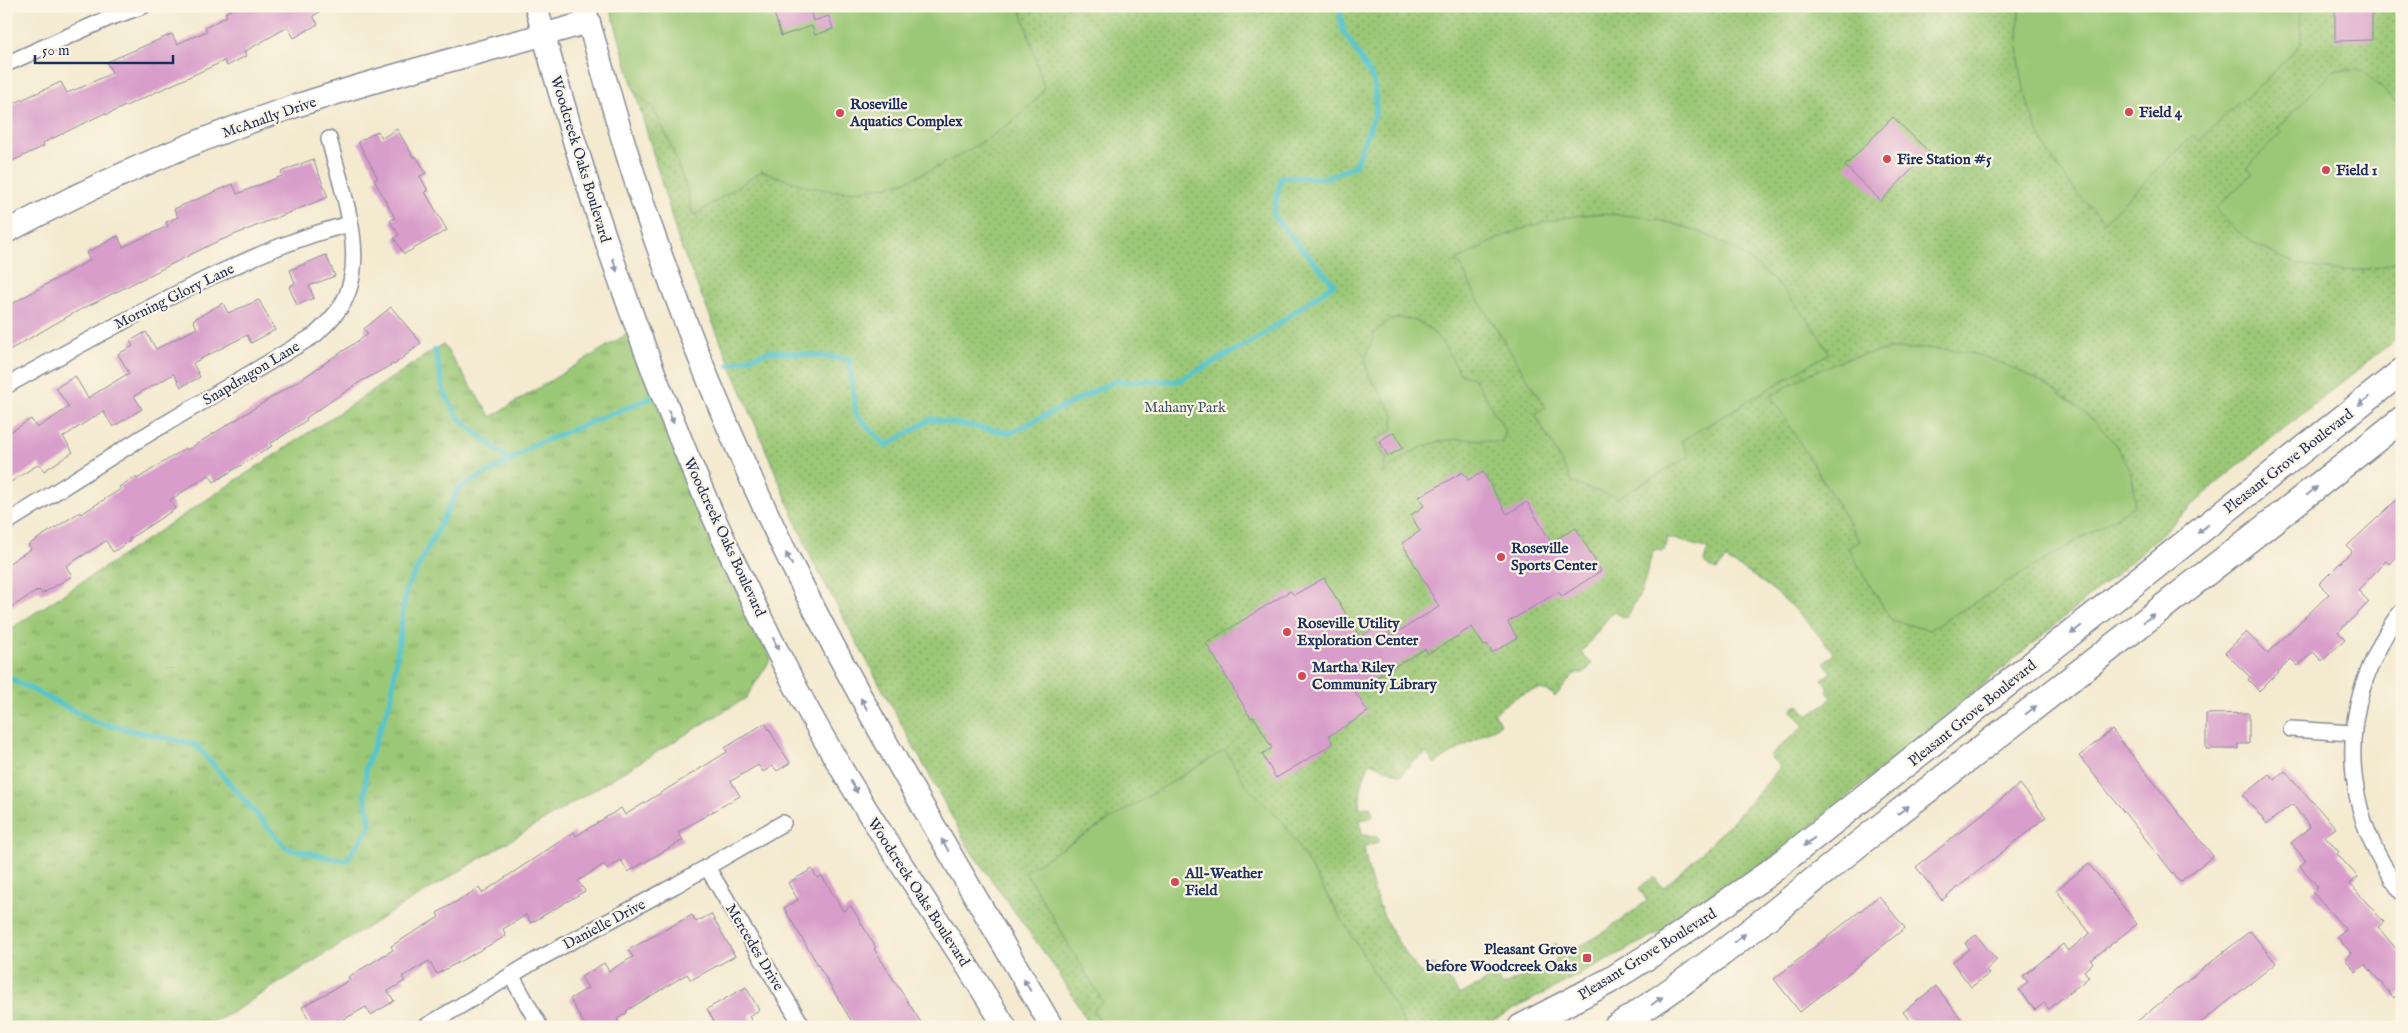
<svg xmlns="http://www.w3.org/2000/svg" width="2408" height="1033" font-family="'IM FELL English',serif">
	<defs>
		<pattern id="grass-tufts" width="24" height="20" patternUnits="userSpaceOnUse" patternTransform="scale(1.25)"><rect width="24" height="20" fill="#9bc876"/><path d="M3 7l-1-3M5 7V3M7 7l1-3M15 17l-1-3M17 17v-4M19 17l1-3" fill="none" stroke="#7ea364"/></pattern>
		<pattern id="park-dots" width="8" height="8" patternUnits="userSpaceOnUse" patternTransform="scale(1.25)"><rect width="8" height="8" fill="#9bc876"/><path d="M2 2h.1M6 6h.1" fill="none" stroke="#7ea364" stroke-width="1.8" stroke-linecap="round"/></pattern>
	</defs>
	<rect width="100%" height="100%" fill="#fcf5e5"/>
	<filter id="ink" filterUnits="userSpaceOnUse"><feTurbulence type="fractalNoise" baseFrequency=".02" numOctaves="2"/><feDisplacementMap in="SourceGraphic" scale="10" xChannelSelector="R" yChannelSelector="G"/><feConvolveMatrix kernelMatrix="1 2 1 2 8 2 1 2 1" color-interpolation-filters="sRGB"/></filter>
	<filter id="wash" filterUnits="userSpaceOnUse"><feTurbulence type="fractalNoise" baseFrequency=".0096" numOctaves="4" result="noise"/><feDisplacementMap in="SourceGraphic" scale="20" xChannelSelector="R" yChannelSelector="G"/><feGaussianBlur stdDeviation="1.12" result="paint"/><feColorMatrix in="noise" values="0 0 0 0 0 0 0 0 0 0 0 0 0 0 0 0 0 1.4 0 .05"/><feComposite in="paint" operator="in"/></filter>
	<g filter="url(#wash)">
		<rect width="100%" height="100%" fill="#f4ead0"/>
		<path fill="url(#grass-tufts)" stroke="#5b7c6a" d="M627,334C650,376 662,421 680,465C708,531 739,595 771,659L746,698L377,921L228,1015L201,1027H6V632L443,344L491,417Z"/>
		<path fill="url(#park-dots)" stroke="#5b7c6a" fill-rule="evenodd" d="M610,6H2402V334L2227,474L2126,566L1787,847L1671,926L1480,1027H1091L1058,972L970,850L812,560L679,242ZM1667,537L1708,549L1704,561L1705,564L1717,570L1725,559C1774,586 1800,610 1834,654L1824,662L1831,672L1822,679L1829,688L1827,692L1832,698L1808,716L1799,705L1793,708L1792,711L1804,726L1769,756L1780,767C1744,811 1706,850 1663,888L1654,877L1639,888L1647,901L1610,928L1564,956L1557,944H1554L1551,947L1557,960L1502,986L1494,973L1487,977L1485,982L1459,995L1454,986L1433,964L1421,974C1390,936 1370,895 1364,846L1377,843L1379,840L1376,836L1362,835L1360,820L1371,818L1373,815L1370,807L1359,808L1362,782L1370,762L1401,775L1412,762L1427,753L1434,764L1501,724L1494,714C1505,702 1541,677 1555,697L1574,674L1584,673L1592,664L1581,653L1613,611L1624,618L1627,617L1642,590L1653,550L1664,551Z"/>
		<g fill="#9bc876" stroke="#5b7c6a">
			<path d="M610,6H1020L1044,88C1024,124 939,169 900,183C885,187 866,190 851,191C819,193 791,181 762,171L693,216L687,190L671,145L654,109L634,90Z"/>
			<path d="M2020,6H2298L2300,8L2301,44L2247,99L2244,97L2199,141L2193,135L2105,221C2042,166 2010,90 2020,6Z"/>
			<path d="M2334,70H2363L2402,108V260C2337,286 2260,262 2215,209L2253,173L2247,167L2282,132L2278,128Z"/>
			<path d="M1595,214C1705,215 1774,259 1829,353L1681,441L1689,456L1618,498L1573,483L1535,414L1545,407L1476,296L1460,264L1455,262C1502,234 1540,218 1595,214Z"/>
			<path d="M1397,318C1433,317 1445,348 1461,375L1474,378L1506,432L1501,443C1453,434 1419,439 1383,475L1386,457L1375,440L1392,430L1394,415L1368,373L1365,359L1375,332L1388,321Z"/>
			<path d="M1890,349C1917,349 1947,347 1973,354C2032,368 2144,434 2134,506L1929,630L1891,620L1848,548L1860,541L1771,396L1809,374L1848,358Z"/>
			<polygon points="1225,750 1246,785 1283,822 1407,1027 1103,1027 1093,1009 1103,1002 1025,871"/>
		</g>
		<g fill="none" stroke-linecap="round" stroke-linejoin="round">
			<g stroke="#58c5cb" stroke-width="5.5">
				<polyline points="435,350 444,392 458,417 510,461"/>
				<polyline points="729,365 770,351 849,359 856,414 886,446 931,419 1010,433 1113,382 1178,381 1258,338 1334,284 1273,216 1281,177 1327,178 1355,165 1376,111 1374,81 1343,30 1339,6"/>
				<polyline points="6,676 95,722 196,745 286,848 346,861 371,825 365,797 366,767 391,699 406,590 459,488 510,461 534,445 653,397"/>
			</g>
		</g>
		<g id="blocks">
			<g fill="#d89dca">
				<polygon points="237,6 329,6 313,16 318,24 294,38 288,27 244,52 246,56 227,66 224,61 106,115 105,113 43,143 44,146 6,164 6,107 61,82 67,93 82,87 112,73 107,62 172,34 177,44 207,31 205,28 227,16 225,13"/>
				<polygon points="772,6 809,6 813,21 829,16 833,29 815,35 812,26 781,36"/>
				<polygon points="2335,6 2372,6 2372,40 2335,41"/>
				<polygon points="1893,117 1929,152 1881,201 1845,166"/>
				<polygon points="397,129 414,158 416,156 426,173 420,176 428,191 425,192 447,230 404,254 394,238 399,235 390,221 395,218 374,180 378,178 358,142 378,131 382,138"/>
				<polygon points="313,159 328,197 214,243 72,314 6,352 6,307 90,260 86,253 118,236 123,247 168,226 166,222 178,217 174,209 233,184 237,194 282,176 281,172"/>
				<polygon points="326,255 335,276 309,286 314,298 297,305 289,287 295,283 290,270"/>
				<polygon points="259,300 275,330 251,343 247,335 193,363 200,377 181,387 174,374 134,396 142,409 113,427 103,411 63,437 73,452 44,471 39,464 6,485 6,435 31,419 37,428 69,407 56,388 75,376 88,398 129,373 118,354 133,346 130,341 146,332 156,349 197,328 193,320 223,303 228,313"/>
				<polygon points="391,307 421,343 394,365 393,364 360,382 306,418 307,420 270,444 272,446 214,482 209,475 170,500 175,509 129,539 130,541 113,552 106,541 66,566 72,576 42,594 39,590 6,610 6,565 31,549 28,545 80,512 81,514 121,489 119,487 135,477 137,479 186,448 187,450 300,380 368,334 364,329"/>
				<polygon points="1394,432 1403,448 1388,456 1379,441"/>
				<polygon points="1463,472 1468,480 1483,472 1507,514 1527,502 1551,542 1576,528 1601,571 1562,596 1558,592 1508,622 1517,638 1492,653 1487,644 1484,646 1472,627 1428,654 1425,649 1354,690 1368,712 1329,736 1333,744 1276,778 1262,754 1272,748 1254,717 1251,718 1206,643 1290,591 1294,595 1324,578 1360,637 1383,623 1391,636 1439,607 1402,543 1420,531 1411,515 1424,506 1419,497"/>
				<polygon points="2402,495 2402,552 2389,564 2386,561 2358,590 2369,602 2338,632 2345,639 2322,661 2313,652 2298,666 2291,659 2259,691 2248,680 2250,677 2225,653 2246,632 2268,653 2329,594 2319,584 2352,551 2347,546"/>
				<polygon points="2249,713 2249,744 2238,744 2238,749 2206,749 2206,714"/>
				<polygon points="765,723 790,763 777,771 773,766 763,772 758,765 731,781 740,796 678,832 683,840 628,872 621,860 607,869 604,864 578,881 585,891 531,923 526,915 503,929 506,936 437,974 429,961 402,977 405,981 388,991 394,1001 371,1015 366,1007 341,1021 344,1027 313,1027 302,1007 350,980 348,977 393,950 391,946 439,917 437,913 479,888 482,893 574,832 576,836 621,808 625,815 727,752 725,748"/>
				<polygon points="2112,730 2213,856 2180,882 2079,756"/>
				<polygon points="2285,771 2336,828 2325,836 2339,852 2337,854 2358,877 2350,884 2384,922 2378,927 2402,956 2402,991 2394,998 2365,964 2356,972 2345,959 2351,953 2337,937 2346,930 2312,892 2318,887 2300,866 2306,861 2291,843 2310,827 2292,804 2267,824 2243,795 2269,774 2275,780"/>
				<polygon points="2020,784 2046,817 1942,900 1916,867"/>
				<polygon points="2089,864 2137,924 2091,960 2093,963 2084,971 2089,977 2049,1009 2044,1003 2035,1010 2019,990 2028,982 2023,976 2063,944 2068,951 2090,933 2056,890"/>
				<polygon points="812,869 817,878 822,876 843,911 851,906 876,948 874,949 924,1027 855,1027 784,908 798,900 788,883"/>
				<polygon points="1879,896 1905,928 1800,1012 1774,979"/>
				<polygon points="711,914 735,956 691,980 687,974 626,1011 627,1013 617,1019 622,1027 586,1027 570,999 588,988 581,977 604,963 609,971 633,957 628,950 692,915 696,922"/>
				<polygon points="2250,931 2276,963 2252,982 2196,1027 2130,1027"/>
				<polygon points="1976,935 1997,960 1986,970 1989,974 1971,987 1952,962 1969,949 1965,943"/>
				<polygon points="1936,986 1958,1015 1968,1027 1915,1027 1903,1012"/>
				<polygon points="746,987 759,1010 749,1016 755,1027 717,1027 707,1009"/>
			</g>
		</g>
	</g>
	<g filter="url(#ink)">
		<use href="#blocks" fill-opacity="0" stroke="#888c97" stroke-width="1"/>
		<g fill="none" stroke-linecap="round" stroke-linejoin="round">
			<defs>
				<g id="street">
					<polyline points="6,64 109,18 143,6"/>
					<path d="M6,386C72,349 137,313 204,280C251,258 299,236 350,224"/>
					<path d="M6,523L138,440L315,335C325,325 336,316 343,303C369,256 341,188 329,139"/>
					<path d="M2402,611C2390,624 2382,641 2375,656C2337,736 2349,823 2402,893"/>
					<polyline points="2291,729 2352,733"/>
					<polyline points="707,867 803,1027"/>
					<polyline points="511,975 540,1027"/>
					<polyline points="425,1027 535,961 676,885 783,823"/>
				</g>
				<g id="secondary">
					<path d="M536,6C599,246 686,480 802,699C862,812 939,917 1005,1027"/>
					<path d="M584,6C608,88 630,170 659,250C695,352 738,455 786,553C866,716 960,870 1052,1027"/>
					<path d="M6,232C92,186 180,146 272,114C376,78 483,52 589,22"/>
				</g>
				<g id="primary">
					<polyline points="1521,1027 1609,981 1655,952 1766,875 2402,371"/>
					<path d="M1616,1027C1716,965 1805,885 1898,813C2067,682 2235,552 2402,419"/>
				</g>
			</defs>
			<use href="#street" stroke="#888c97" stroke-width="18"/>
			<use href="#secondary" stroke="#888c97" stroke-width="25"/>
			<use href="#primary" stroke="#888c97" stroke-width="28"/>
			<use href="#street" stroke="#fff" stroke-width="15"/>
			<use href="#secondary" stroke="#fff" stroke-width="22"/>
			<use href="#primary" stroke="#fff" stroke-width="25"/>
		</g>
		<defs><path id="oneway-solid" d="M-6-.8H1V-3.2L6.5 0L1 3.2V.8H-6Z" transform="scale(1.25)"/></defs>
		<g fill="#8d97ae">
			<use href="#oneway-solid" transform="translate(615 265) rotate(72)"/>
			<use href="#oneway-solid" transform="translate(2364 401) rotate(141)"/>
			<use href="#oneway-solid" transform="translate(671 417) rotate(68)"/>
			<use href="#oneway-solid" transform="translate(2312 491) rotate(-39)"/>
			<use href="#oneway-solid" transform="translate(2203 529) rotate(141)"/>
			<use href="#oneway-solid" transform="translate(789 559) rotate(-117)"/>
			<use href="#oneway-solid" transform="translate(2149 618) rotate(-38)"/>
			<use href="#oneway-solid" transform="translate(2076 630) rotate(141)"/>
			<use href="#oneway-solid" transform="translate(776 644) rotate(64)"/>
			<use href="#oneway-solid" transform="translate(864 704) rotate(-119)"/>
			<use href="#oneway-solid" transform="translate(2031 710) rotate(-38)"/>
			<use href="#oneway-solid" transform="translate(854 787) rotate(60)"/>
			<use href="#oneway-solid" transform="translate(1903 810) rotate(-38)"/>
			<use href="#oneway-solid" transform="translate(1809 842) rotate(142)"/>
			<use href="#oneway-solid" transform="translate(945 845) rotate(-121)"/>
			<use href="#oneway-solid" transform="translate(1740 938) rotate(-38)"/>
			<use href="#oneway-solid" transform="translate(1027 985) rotate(-120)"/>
			<use href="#oneway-solid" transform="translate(1657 1001) rotate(-35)"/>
		</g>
	</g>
	<g fill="#d1495b" stroke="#fcf5e5" stroke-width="2">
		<circle cx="2129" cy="112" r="5"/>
		<circle cx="840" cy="113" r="5"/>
		<circle cx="1887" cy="159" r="5"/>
		<circle cx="2326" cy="170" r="5"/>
		<circle cx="1501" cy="557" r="5"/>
		<circle cx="1287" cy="632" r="5"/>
		<circle cx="1302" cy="676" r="5"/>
		<circle cx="1175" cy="882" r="5"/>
		<rect x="1582" y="953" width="10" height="10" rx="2.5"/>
	</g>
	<g text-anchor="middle" stroke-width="4.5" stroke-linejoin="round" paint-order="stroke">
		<g font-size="15" font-weight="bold" fill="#1b2f5e" stroke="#fcf5e5" text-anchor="start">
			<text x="850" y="109">Roseville<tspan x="850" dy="17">Aquatics Complex</tspan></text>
			<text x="2139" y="117">Field 4</text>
			<text x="1897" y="164">Fire Station #5</text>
			<text x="2336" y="175">Field 1</text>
			<text x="1511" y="553">Roseville<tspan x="1511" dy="17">Sports Center</tspan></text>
			<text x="1297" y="628">Roseville Utility<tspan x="1297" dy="17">Exploration Center</tspan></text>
			<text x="1312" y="672">Martha Riley<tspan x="1312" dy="17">Community Library</tspan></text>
			<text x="1185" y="878">All-Weather<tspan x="1185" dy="17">Field</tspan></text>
			<text x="1577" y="954" text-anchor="end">Pleasant Grove<tspan x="1577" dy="17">before Woodcreek Oaks</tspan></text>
		</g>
		<g font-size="15" fill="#1b2f5e" stroke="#fcf5e5">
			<text transform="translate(269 117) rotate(-19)" y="5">McAnally Drive</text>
			<text transform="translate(581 159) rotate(73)" y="5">Woodcreek Oaks Boulevard</text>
			<text transform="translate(174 296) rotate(-26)" y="5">Morning Glory Lane</text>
			<text transform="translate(251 373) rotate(-31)" y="5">Snapdragon Lane</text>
			<text transform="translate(2288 461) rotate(-38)" y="5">Pleasant Grove Boulevard</text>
			<text transform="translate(725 537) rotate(65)" y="5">Woodcreek Oaks Boulevard</text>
			<text transform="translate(1972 713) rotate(-39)" y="5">Pleasant Grove Boulevard</text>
			<text transform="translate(919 892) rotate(57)" y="5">Woodcreek Oaks Boulevard</text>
			<text transform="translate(604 924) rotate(-28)" y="5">Danielle Drive</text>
			<text transform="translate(755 947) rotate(59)" y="5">Mercedes Drive</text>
			<text transform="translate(1647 954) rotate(-32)" y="5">Pleasant Grove Boulevard</text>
		</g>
		<g font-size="15" fill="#3b5564" stroke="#fcf5e5">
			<text x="1185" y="412">Mahany Park</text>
		</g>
	</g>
	<rect width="2408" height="1033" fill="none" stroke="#fcf5e5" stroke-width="25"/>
	<path d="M35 55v8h138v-8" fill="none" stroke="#1b2f5e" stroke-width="2.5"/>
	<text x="42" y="55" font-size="15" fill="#1b2f5e" stroke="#fcf5e5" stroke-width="4" paint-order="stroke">50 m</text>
</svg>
